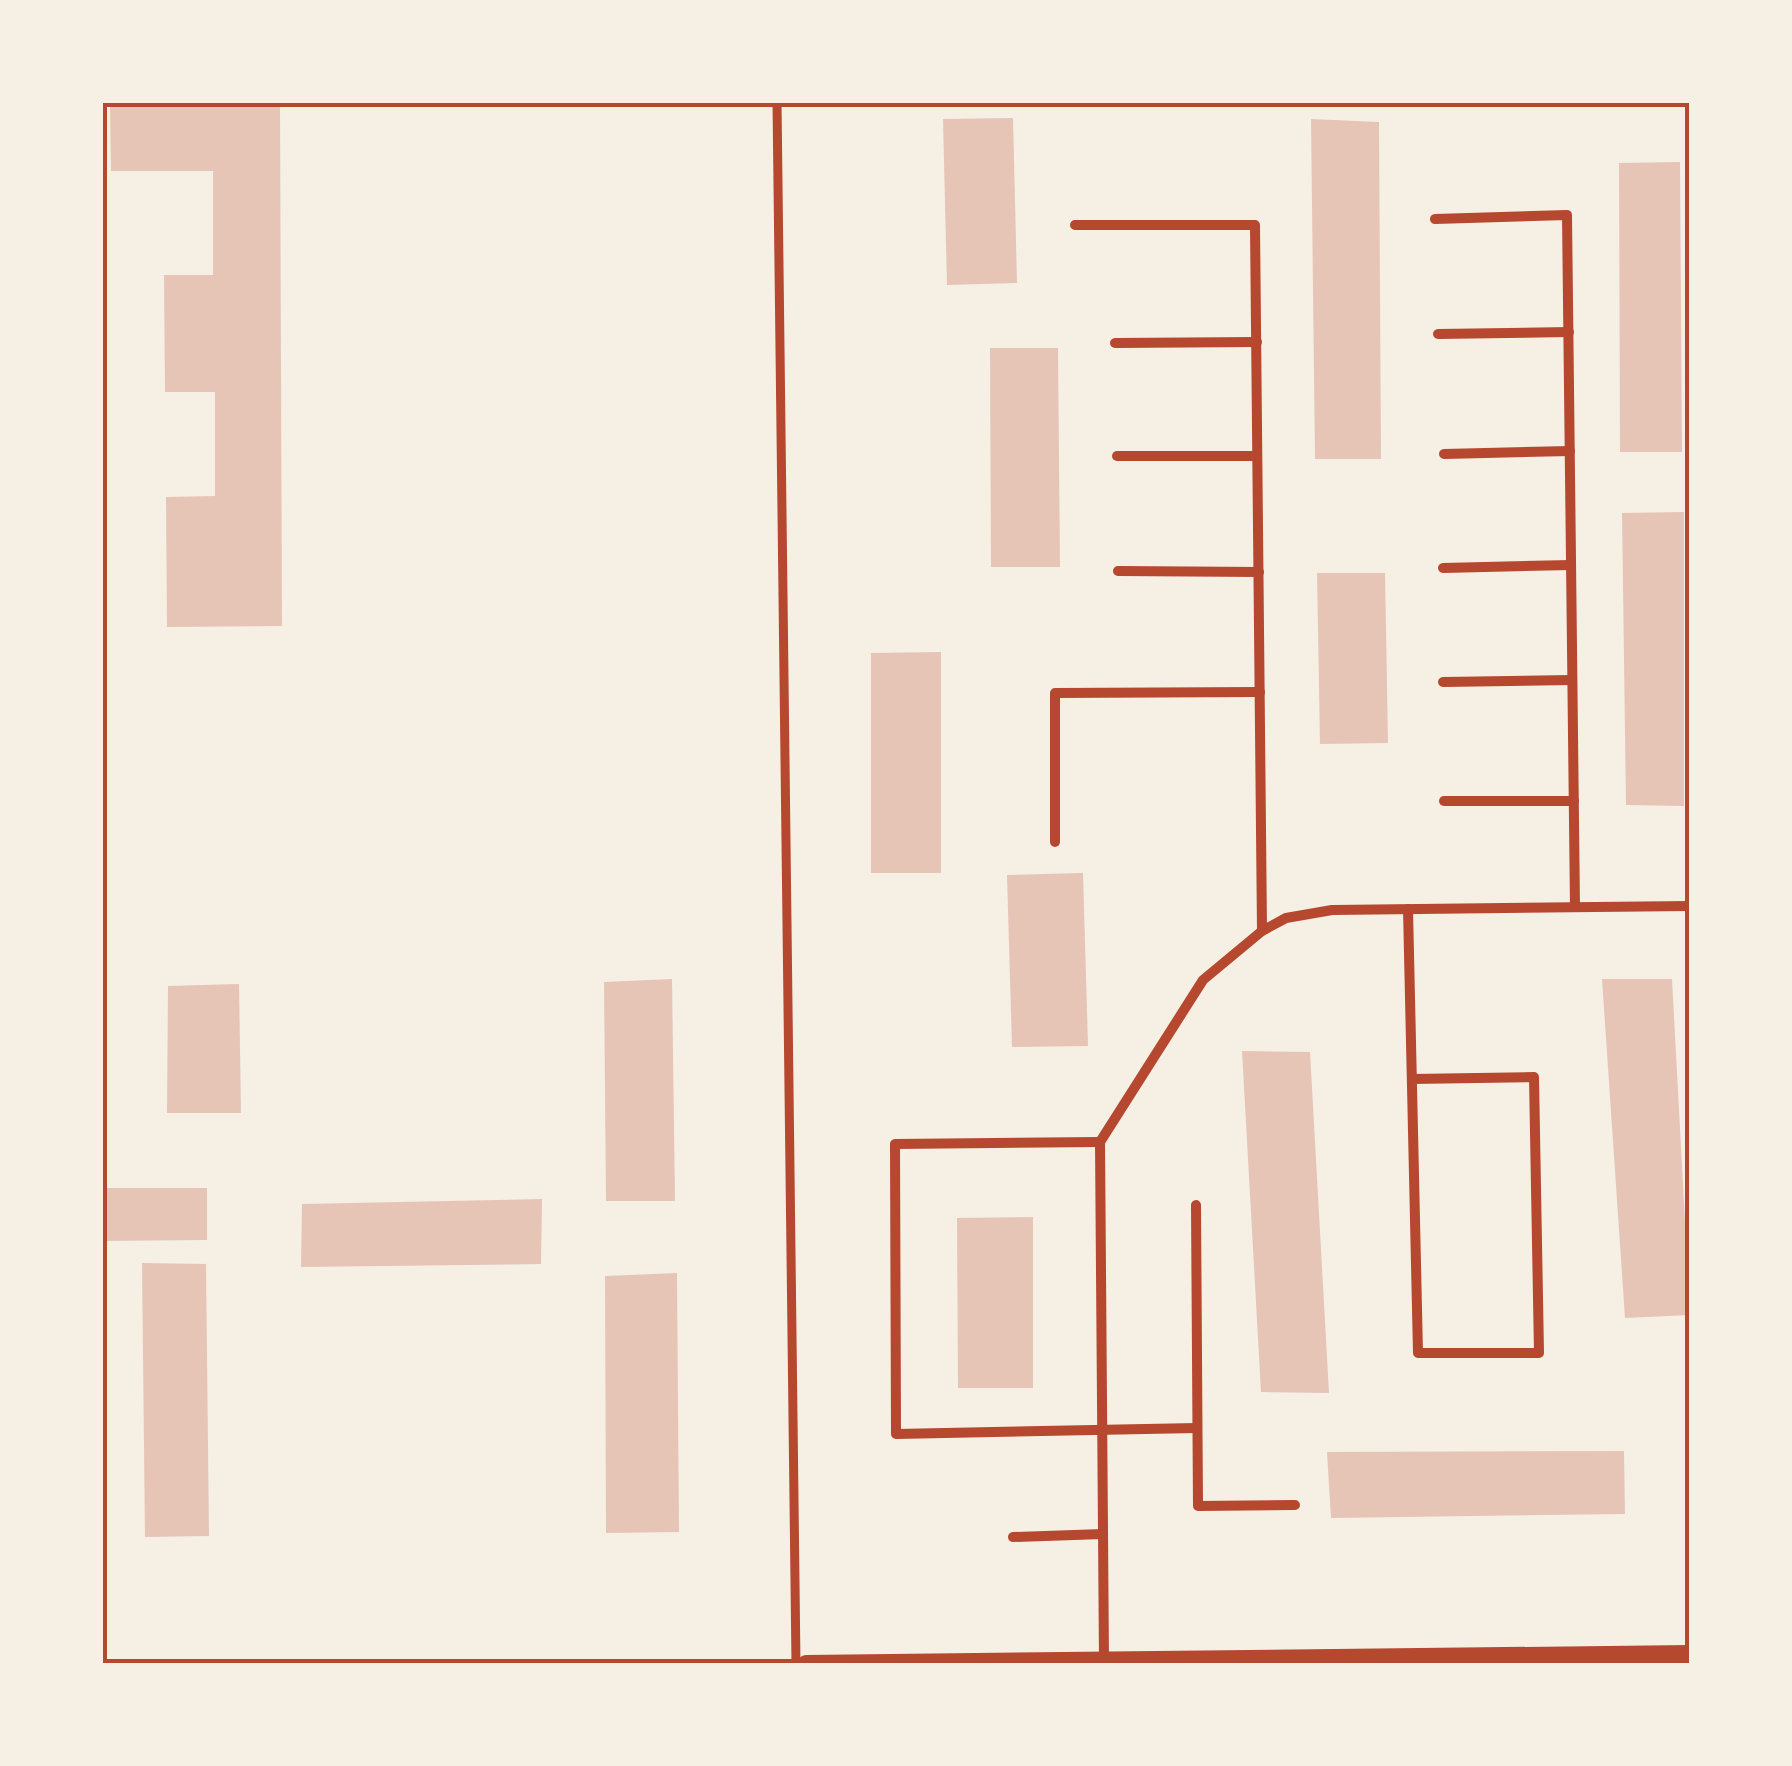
<svg xmlns="http://www.w3.org/2000/svg" width="1792" height="1766" font-family="'Public Sans',sans-serif">
	<rect width="100%" height="100%" fill="#f6efe4"/>
	<g fill="#e6c5b7">
		<polygon points="280,105 282,626 167,627 166,497 215,496 215,392 165,392 164,275 213,275 213,171 111,171 110,106"/>
		<polygon points="1013,118 1017,283 947,285 943,119"/>
		<polygon points="1311,119 1379,122 1381,459 1315,459"/>
		<polygon points="1680,162 1682,452 1620,452 1619,163"/>
		<polygon points="990,348 1058,348 1060,567 991,567"/>
		<polygon points="1684,512 1684,806 1626,805 1622,513"/>
		<polygon points="1317,573 1385,573 1388,743 1320,744"/>
		<polygon points="941,652 941,873 871,873 871,653"/>
		<polygon points="1083,873 1088,1046 1012,1047 1007,875"/>
		<polygon points="672,979 675,1201 606,1201 604,982"/>
		<polygon points="1602,979 1672,979 1690,1315 1625,1318"/>
		<polygon points="239,984 241,1113 167,1113 168,986"/>
		<polygon points="1242,1051 1310,1052 1329,1393 1261,1392"/>
		<polygon points="102,1188 207,1188 207,1240 102,1241"/>
		<polygon points="542,1199 541,1264 301,1267 302,1204"/>
		<polygon points="1033,1217 1033,1388 958,1388 957,1218"/>
		<polygon points="142,1263 206,1264 209,1536 145,1537"/>
		<polygon points="677,1273 679,1532 606,1533 605,1276"/>
		<polygon points="1624,1451 1625,1514 1331,1518 1327,1452"/>
	</g>
	<g fill="none" stroke-linecap="round" stroke-linejoin="round">
		<polyline stroke="#b5482f" stroke-width="9" points="777,102 796,1664"/>
		<g stroke="#b5482f" stroke-width="10">
			<polyline points="1435,219 1567,215 1575,907"/>
			<polyline points="1075,225 1255,225 1262,931"/>
			<polyline points="1438,334 1569,332"/>
			<polyline points="1115,343 1257,342"/>
			<polyline points="1444,454 1570,451"/>
			<polyline points="1117,456 1257,456"/>
			<polyline points="1443,568 1571,565"/>
			<polyline points="1118,571 1259,572"/>
			<polyline points="1443,682 1572,680"/>
			<polyline points="1444,801 1574,801"/>
			<polyline points="1055,842 1055,693 1260,692"/>
			<polyline points="1408,909 1418,1353 1539,1353 1534,1077 1412,1079"/>
			<polyline points="1100,1142 895,1144 896,1434 1197,1428"/>
			<polyline points="1196,1205 1198,1506 1295,1505"/>
			<polyline points="1013,1537 1103,1534"/>
			<polyline points="1104,1661 1100,1142 1203,980 1262,931 1286,918 1332,910 1690,906"/>
		</g>
		<polyline stroke="#b5482f" stroke-width="18" points="806,1664 1690,1654"/>
	</g>
	<rect width="1792" height="1766" fill="none" stroke="#f6efe4" stroke-width="210"/>
	<rect x="105" y="105" width="1582" height="1556" fill="none" stroke="#b5482f" stroke-width="4"/>
</svg>
